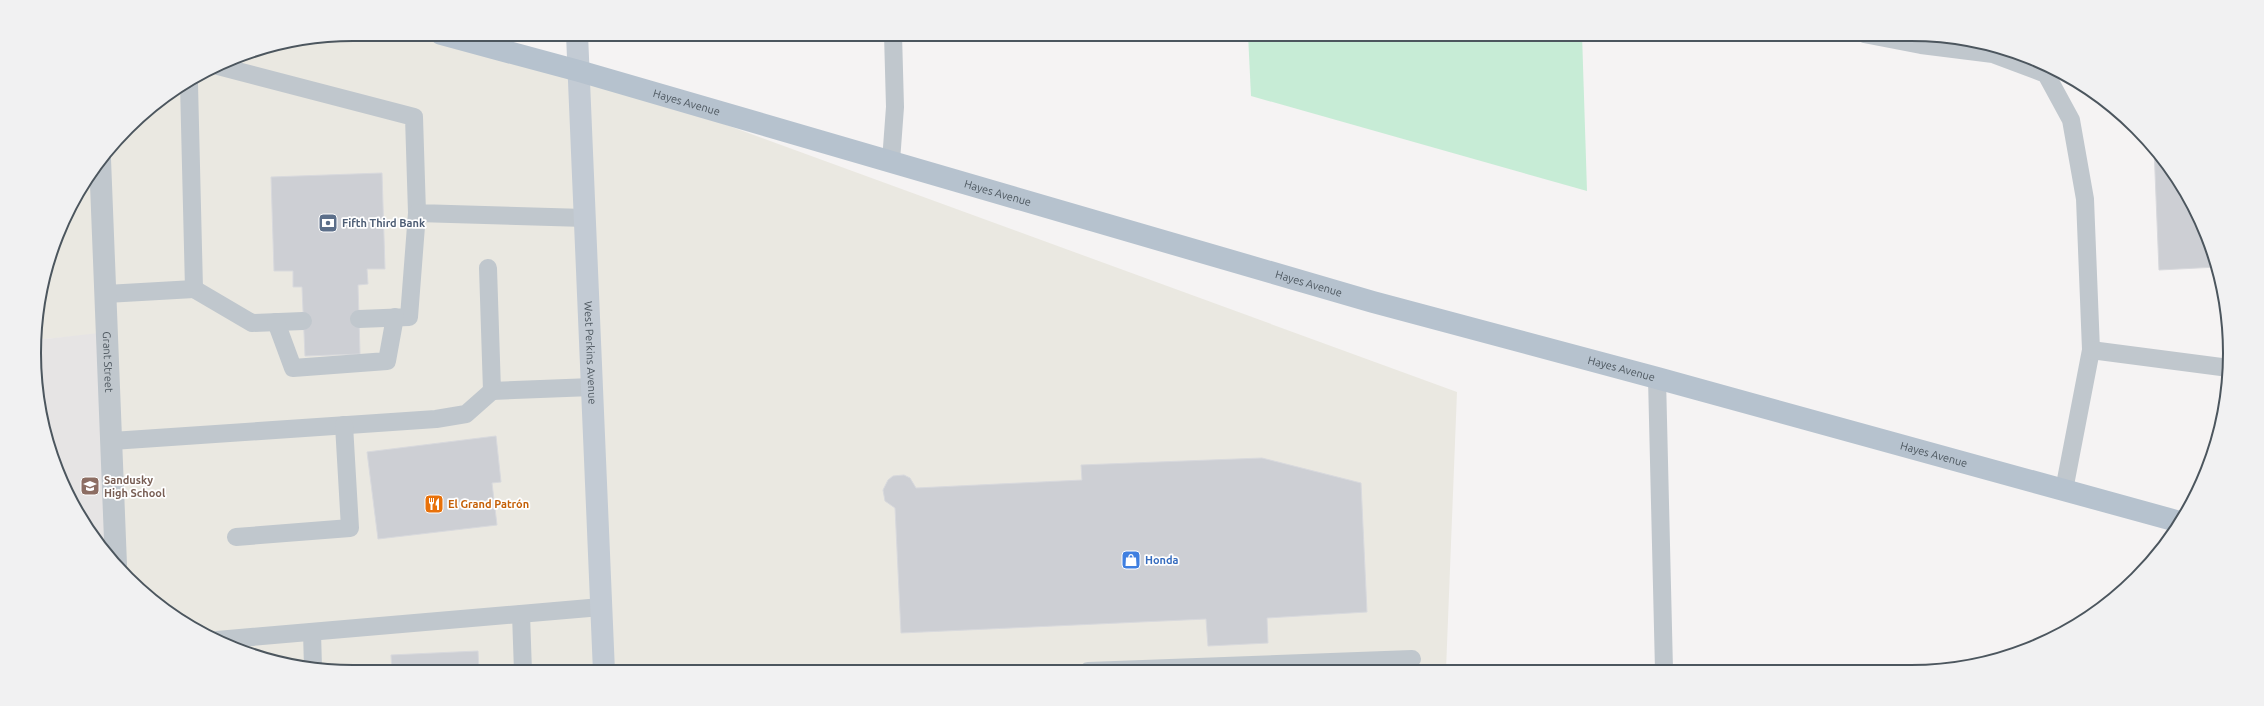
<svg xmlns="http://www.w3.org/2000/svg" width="2264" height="706" font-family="Ubuntu,sans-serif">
	<rect width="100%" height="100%" fill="#f5f3f3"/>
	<polygon fill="#eae8e1" points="353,34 441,34 579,71 1457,392 1446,670 353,672 291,666 231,648 176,618 128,579 116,565 107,333 36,340 37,312 67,212 100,159 142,113 231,58 291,40"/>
	<polygon fill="#e6e4e4" points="108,332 116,565 88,530 45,435 35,374 36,340"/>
	<polygon fill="#c7ecd6" points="1248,34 1582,34 1587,191 1251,96"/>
	<g fill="#cdcfd4" stroke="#d8d9dd">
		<polygon points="2154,148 2176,176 2206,231 2217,267 2159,270"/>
		<polygon points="382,173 385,269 367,269 368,284 358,285 360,354 305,356 302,287 293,287 293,271 274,271 271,177"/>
		<polygon points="496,436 501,482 492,483 497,525 378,539 367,452"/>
		<polygon points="1262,458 1361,483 1367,612 1267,618 1268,643 1208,646 1206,619 901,633 895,508 885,501 883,490 888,480 893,476 904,475 910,478 916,488 1082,480 1081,465"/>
		<polygon points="478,651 479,672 392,672 391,655"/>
	</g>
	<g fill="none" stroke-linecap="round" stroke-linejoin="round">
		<g stroke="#c0c7cd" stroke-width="18">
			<polyline points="1864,34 1921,45 1993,54 2046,74 2071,120 2085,199 2091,350 2064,490"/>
			<polyline points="218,66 414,117 417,213 585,218"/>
			<polyline points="891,161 895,107 893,34"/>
			<polyline points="488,268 492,391 592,387"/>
			<polyline points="194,289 252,323 303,321"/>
			<polyline points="106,294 194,289 189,84"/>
			<polyline points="359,319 409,317 417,213"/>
			<polyline points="276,322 293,368 387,361 395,317"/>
			<polyline points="2091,350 2229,368"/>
			<polyline points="1657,378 1664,670"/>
			<polyline points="112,441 436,419 466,414 492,391"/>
			<polyline points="236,537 350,528 344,425"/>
			<polyline points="521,614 523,672"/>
			<polyline points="312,632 313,668"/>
			<polyline points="217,640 601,607"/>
			<polyline points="1088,671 1412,659"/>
		</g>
		<path stroke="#c0c7cd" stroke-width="22" id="s1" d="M100,159L116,565"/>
		<path stroke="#c3cbd4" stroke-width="22" id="s2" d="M577,34L604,672"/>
		<path stroke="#b6c2ce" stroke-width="22" id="s3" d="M441,34L579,71L1373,302L1657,378L2180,522"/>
	</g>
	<defs>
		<symbol id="bank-square" viewBox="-11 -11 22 22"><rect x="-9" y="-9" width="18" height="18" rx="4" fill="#5c6f8a" stroke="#fff"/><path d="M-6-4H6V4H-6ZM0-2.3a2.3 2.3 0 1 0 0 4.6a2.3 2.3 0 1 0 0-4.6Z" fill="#fff"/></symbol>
		<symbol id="school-square" viewBox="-11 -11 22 22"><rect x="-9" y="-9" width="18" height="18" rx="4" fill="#8d6e63" stroke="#fff"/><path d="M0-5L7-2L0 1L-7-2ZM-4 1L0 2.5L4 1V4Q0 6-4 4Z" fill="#fff"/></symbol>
		<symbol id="restaurant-square" viewBox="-11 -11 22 22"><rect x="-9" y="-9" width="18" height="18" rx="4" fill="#e8710a" stroke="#fff"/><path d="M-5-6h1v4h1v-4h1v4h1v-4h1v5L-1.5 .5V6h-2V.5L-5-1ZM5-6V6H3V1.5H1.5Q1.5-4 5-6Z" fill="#fff"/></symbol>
		<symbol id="shop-square" viewBox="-11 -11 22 22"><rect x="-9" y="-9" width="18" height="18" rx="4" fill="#3f7fe0" stroke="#fff"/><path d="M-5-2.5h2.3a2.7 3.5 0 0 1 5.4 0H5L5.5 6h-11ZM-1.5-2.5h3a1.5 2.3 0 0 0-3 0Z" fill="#fff"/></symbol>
	</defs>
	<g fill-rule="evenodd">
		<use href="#bank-square" x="317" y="212" width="22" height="22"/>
		<use href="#school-square" x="79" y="475" width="22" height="22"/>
		<use href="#restaurant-square" x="423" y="493" width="22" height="22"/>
		<use href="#shop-square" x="1120" y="549" width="22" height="22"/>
	</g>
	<g text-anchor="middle" stroke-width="3.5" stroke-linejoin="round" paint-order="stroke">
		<g font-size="11" fill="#4c565e" stroke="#fff">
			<text dy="4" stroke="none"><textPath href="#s3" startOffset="255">Hayes Avenue</textPath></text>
			<text dy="4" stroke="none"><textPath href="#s3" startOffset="579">Hayes Avenue</textPath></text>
			<text dy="4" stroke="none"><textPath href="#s3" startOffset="903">Hayes Avenue</textPath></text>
			<text dy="4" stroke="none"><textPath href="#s2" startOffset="319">West Perkins Avenue</textPath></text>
			<text dy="4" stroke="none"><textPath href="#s1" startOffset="203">Grant Street</textPath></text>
			<text dy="4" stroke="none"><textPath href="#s3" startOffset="1227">Hayes Avenue</textPath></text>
			<text dy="4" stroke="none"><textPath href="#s3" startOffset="1551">Hayes Avenue</textPath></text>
		</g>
		<g font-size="11" font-weight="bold" fill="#4e5e75" stroke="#fff" text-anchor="start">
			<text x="342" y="227">Fifth Third Bank</text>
		</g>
		<g font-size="11" font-weight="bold" fill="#785e54" stroke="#fff" text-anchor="start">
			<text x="104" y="484">Sandusky<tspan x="104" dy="13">High School</tspan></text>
		</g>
		<g font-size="11" font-weight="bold" fill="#c56008" stroke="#fff" text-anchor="start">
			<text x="448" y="508">El Grand Patrón</text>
		</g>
		<g font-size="11" font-weight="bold" fill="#366cbe" stroke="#fff" text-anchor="start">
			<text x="1145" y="564">Honda</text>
		</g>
	</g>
	<path d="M0 0H2264V706H0ZM353 41H1911A312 312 0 0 1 2223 353V353A312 312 0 0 1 1911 665H353A312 312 0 0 1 41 353V353A312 312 0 0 1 353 41Z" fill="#f1f1f2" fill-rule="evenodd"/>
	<path fill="none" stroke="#4c565e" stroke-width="2" d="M353 41H1911A312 312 0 0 1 2223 353V353A312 312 0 0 1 1911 665H353A312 312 0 0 1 41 353V353A312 312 0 0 1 353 41Z"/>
</svg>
